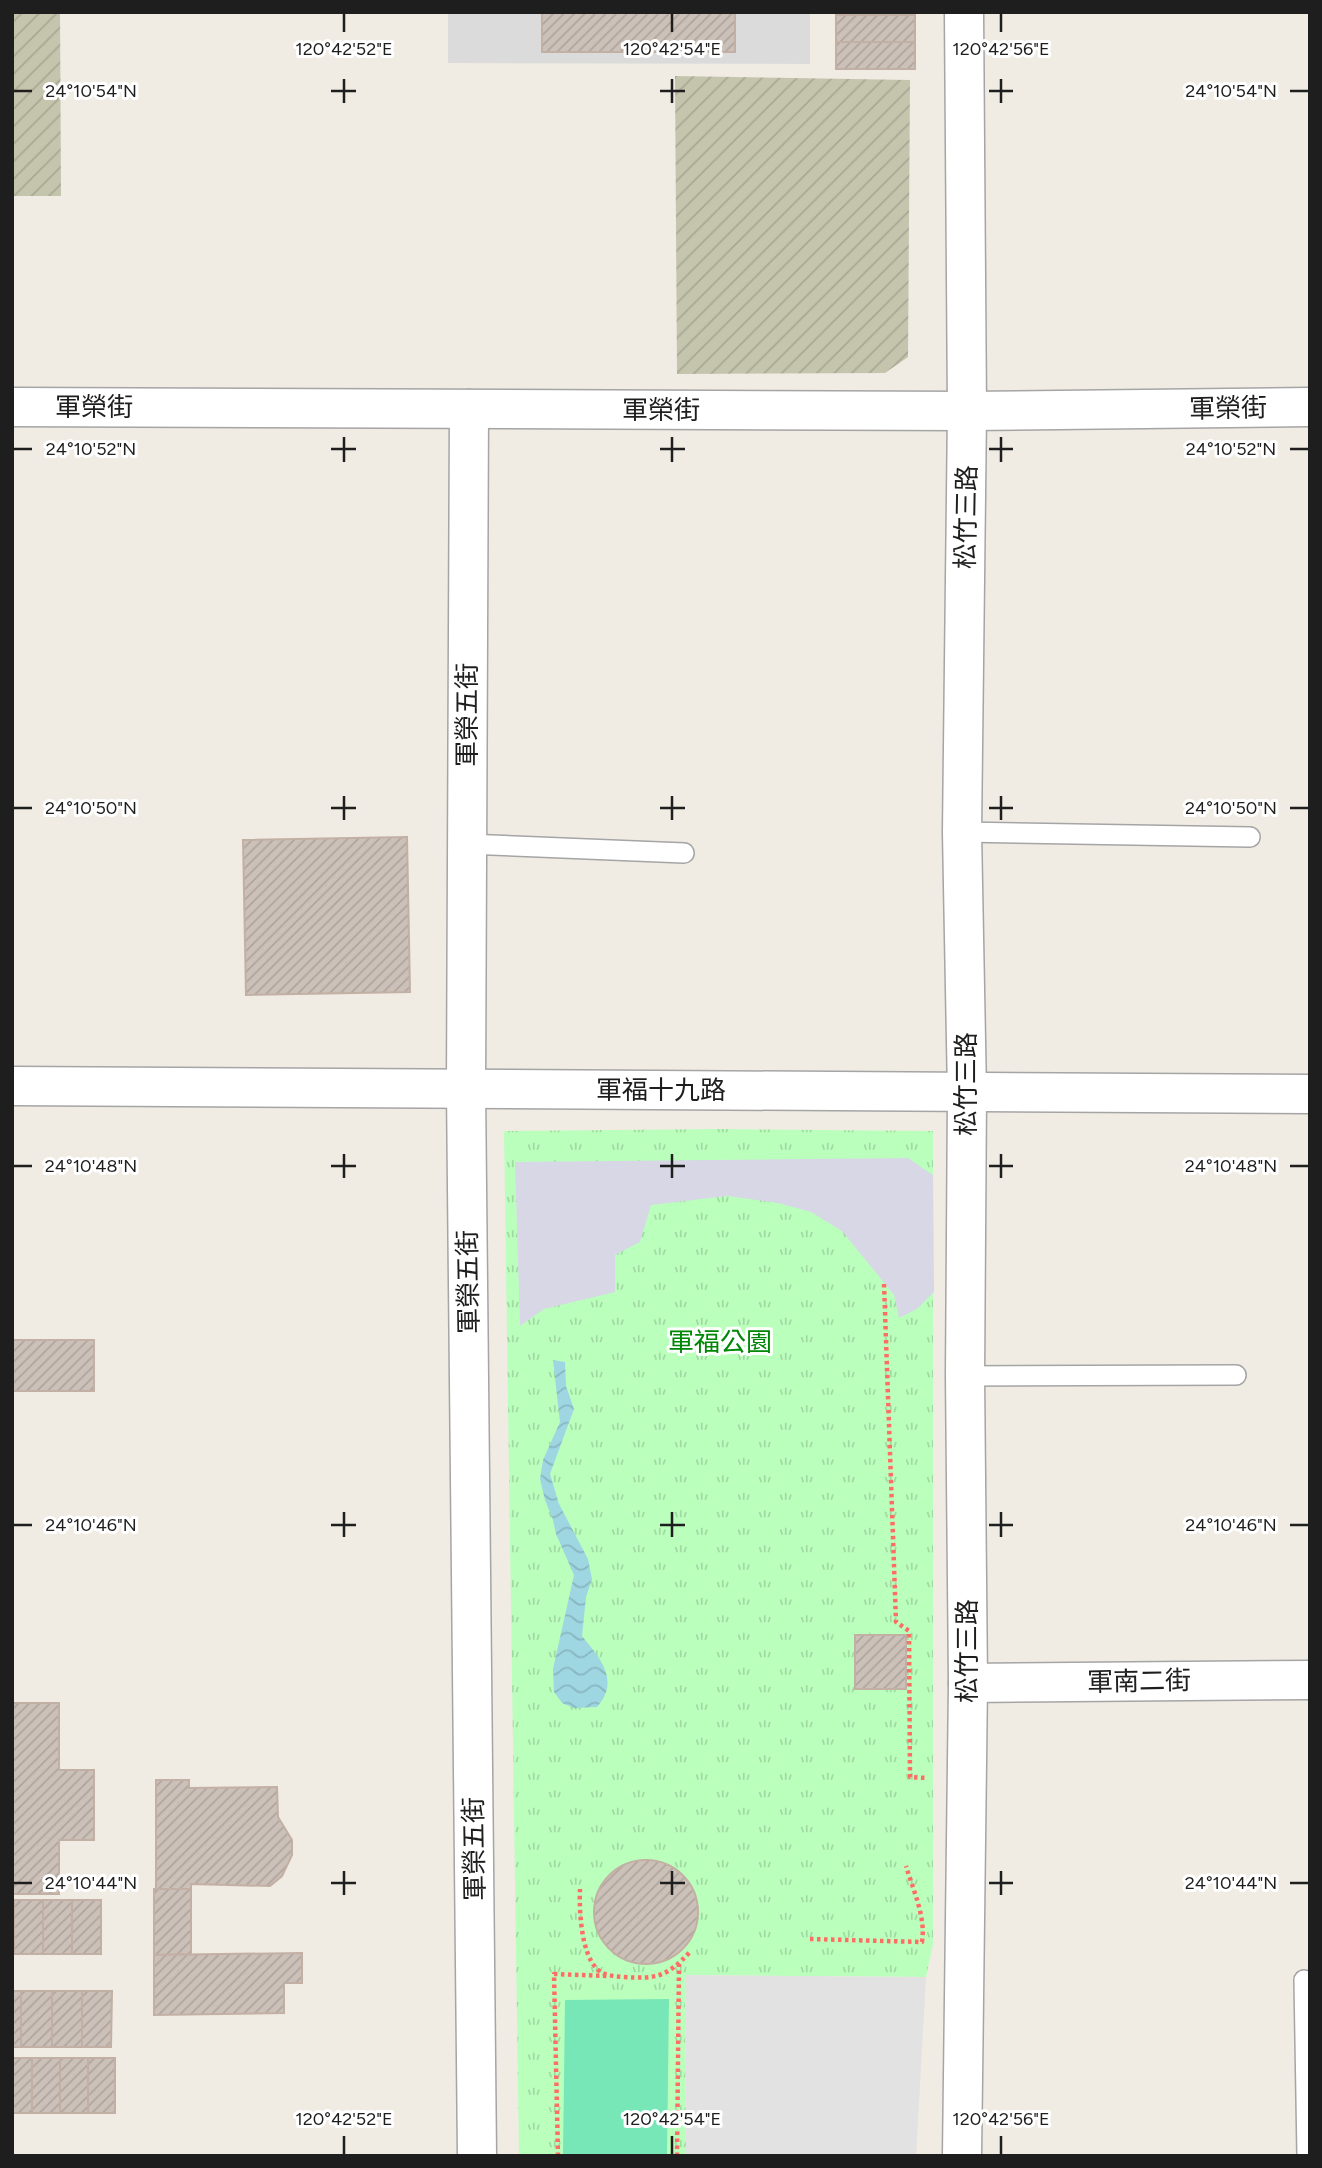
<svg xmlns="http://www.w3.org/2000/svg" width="1322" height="2168" font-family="Figtree,'Noto Sans TC',sans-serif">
	<defs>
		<pattern id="construction-furrows" width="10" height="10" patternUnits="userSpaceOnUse" patternTransform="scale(1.75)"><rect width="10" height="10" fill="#c5c4ad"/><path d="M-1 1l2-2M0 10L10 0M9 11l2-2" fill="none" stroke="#a9a894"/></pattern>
		<pattern id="park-tufts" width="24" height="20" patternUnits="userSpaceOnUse" patternTransform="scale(1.75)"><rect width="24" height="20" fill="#bbffbd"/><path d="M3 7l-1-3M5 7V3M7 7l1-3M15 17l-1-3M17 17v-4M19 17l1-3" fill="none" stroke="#a0daa2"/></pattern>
		<pattern id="water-waves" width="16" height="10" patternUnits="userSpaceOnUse" patternTransform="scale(1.75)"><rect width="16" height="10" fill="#9ed6e2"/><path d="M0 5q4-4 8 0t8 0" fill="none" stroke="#88b7c1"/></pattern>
		<pattern id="building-hatch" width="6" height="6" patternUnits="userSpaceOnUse" patternTransform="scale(1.75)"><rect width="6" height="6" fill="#ccc1b8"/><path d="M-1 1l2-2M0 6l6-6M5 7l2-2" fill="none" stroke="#afa59e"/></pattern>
	</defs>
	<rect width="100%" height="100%" fill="#f0ebe3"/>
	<polygon fill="#dcdbdb" points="448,12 810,12 810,64 448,63"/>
	<g fill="url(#construction-furrows)">
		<polygon points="12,12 60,12 61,196 12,196"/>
		<polygon points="675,76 910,80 908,357 885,373 677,374"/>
	</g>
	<polygon fill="url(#park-tufts)" points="721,1129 933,1131 933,1944 926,1977 685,1975 686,2156 519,2156 504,1131"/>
	<polygon fill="#78e7b8" points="669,1999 667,2156 563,2156 565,2000"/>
	<polygon fill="#e2e2e2" points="685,1975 926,1977 916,2156 686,2156"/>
	<polygon fill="#d7d7e6" points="908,1158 933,1175 934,1292 917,1309 899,1318 894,1295 842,1231 811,1212 778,1203 727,1196 651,1205 640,1242 615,1255 615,1292 544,1309 520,1326 515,1162"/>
	<path fill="url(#water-waves)" d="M553,1360L565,1362L566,1386L574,1409L550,1474L559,1504L588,1559L592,1579L586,1597L582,1636C599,1657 621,1680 597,1707L574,1708L562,1703L554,1692L553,1669L574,1575L556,1534L553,1520L545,1500L540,1479L543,1460L560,1422Z"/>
	<g fill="url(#building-hatch)" stroke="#c3b0a4" stroke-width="2">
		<rect x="542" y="12" width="193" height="40"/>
		<rect x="836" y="12" width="79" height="3"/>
		<rect x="836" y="15" width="79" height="27"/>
		<rect x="836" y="42" width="79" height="27"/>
		<polygon points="407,837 410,992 246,995 243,840"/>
		<rect x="12" y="1340" width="82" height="51"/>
		<rect x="855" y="1635" width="51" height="54"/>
		<polygon points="12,1703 59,1703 59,1770 94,1770 94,1840 59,1840 59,1894 12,1894"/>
		<polygon points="156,1780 189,1780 189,1788 277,1787 278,1817 292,1840 292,1855 282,1876 270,1886 191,1884 191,1889 156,1889"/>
		<circle cx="646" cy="1912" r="52"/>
		<polygon points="154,1889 191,1889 191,1954 154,1955"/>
		<rect x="14" y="1900" width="29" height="54"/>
		<rect x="43" y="1900" width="29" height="54"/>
		<rect x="72" y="1900" width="29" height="54"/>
		<polygon points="302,1953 302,1983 284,1983 284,2013 154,2015 154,1955"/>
		<rect x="12" y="1991" width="9" height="56"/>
		<rect x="21" y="1991" width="31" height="56"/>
		<rect x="52" y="1991" width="30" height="56"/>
		<polygon points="82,1991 112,1991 111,2047 82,2047"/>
		<rect x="12" y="2058" width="20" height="55"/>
		<rect x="32" y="2058" width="28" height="55"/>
		<rect x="60" y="2058" width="28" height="55"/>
		<rect x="88" y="2058" width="27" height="55"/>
	</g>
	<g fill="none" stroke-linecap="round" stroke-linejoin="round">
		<defs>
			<g id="service">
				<polyline points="962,832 1250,837"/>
				<polyline points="466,844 684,853"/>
				<polyline points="965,1376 1236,1375"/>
				<polyline points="1304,1980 1307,2156"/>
			</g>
			<g id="minor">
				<polyline points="12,407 967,411 1310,407"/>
				<polyline points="469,409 466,1089 477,2156"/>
				<polyline points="12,1086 1310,1094"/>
				<polyline points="968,1683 1310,1680"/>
				<polyline points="962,2156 968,1683 965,1376 967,1093 962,832 967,411 964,12"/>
			</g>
		</defs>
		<use href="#service" stroke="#a5a5a5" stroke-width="22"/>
		<use href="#minor" stroke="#a5a5a5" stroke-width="41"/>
		<g stroke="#ff6e65" stroke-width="4.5" stroke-dasharray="3.5 3.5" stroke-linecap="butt">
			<polyline points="884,1284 896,1622 909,1631 910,1777 927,1778"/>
			<path d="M580,1889C579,1910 581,1953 597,1969C604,1976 614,1976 623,1977C658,1979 666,1977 691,1951"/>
			<path d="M810,1939L922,1942C926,1917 913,1890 906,1866"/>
			<polyline points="558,2156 554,1974 609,1976"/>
			<polyline points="677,2156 679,1964"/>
		</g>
		<use href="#service" stroke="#fff" stroke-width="19"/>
		<use href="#minor" stroke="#fff" stroke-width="38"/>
	</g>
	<path fill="none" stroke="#1e1e1e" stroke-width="2.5" d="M344,14V32M672,14V32M1001,14V32M344,79V103M672,79V103M1001,79V103M14,91H32M331,91H356M660,91H685M989,91H1013M1290,91H1308M344,437V462M672,437V462M1001,437V462M14,449H32M331,449H356M660,449H685M989,449H1013M1290,449H1308M344,796V820M672,796V820M1001,796V820M14,808H32M331,808H356M660,808H685M989,808H1013M1290,808H1308M344,1154V1178M672,1154V1178M1001,1154V1178M14,1166H32M331,1166H356M660,1166H685M989,1166H1013M1290,1166H1308M344,1512V1537M672,1512V1537M1001,1512V1537M14,1525H32M331,1525H356M660,1525H685M989,1525H1013M1290,1525H1308M344,1871V1895M672,1871V1895M1001,1871V1895M14,1883H32M331,1883H356M660,1883H685M989,1883H1013M1290,1883H1308M344,2136V2154M672,2136V2154M1001,2136V2154"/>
	<g text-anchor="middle" stroke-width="6" stroke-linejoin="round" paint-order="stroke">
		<g font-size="26" fill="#1e1e1e" stroke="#fff">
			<text x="94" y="416">軍榮街</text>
			<text transform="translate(1228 408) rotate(-1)" y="9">軍榮街</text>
			<text x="661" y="419">軍榮街</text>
			<text transform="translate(966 517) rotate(-89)" y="9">松竹三路</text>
			<text transform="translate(467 715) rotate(-90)" y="9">軍榮五街</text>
			<text transform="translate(966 1084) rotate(-90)" y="9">松竹三路</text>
			<text x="661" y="1099">軍福十九路</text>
			<text transform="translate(468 1282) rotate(-91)" y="9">軍榮五街</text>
			<text transform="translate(967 1651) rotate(-90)" y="9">松竹三路</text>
			<text transform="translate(1139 1681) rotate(-1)" y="9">軍南二街</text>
			<text transform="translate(474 1849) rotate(-91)" y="9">軍榮五街</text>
		</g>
		<g font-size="26" fill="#008706" stroke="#fff">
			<text x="720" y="1351">軍福公園</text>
		</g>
	</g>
	<g font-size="18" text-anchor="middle" fill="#1e1e1e" stroke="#fff" stroke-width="6" stroke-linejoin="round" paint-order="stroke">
		<text x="344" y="55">120°42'52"E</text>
		<text x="672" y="55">120°42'54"E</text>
		<text x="1001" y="55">120°42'56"E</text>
		<text x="91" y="97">24°10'54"N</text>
		<text x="1231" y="97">24°10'54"N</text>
		<text x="91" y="455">24°10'52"N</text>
		<text x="1231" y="455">24°10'52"N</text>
		<text x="91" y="814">24°10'50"N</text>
		<text x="1231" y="814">24°10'50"N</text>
		<text x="91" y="1172">24°10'48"N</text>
		<text x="1231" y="1172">24°10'48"N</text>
		<text x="91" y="1531">24°10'46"N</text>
		<text x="1231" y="1531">24°10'46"N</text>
		<text x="91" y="1889">24°10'44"N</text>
		<text x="1231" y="1889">24°10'44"N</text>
		<text x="344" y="2125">120°42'52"E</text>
		<text x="672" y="2125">120°42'54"E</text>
		<text x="1001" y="2125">120°42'56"E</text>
	</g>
	<rect width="1322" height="2168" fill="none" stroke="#1e1e1e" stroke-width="28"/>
</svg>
